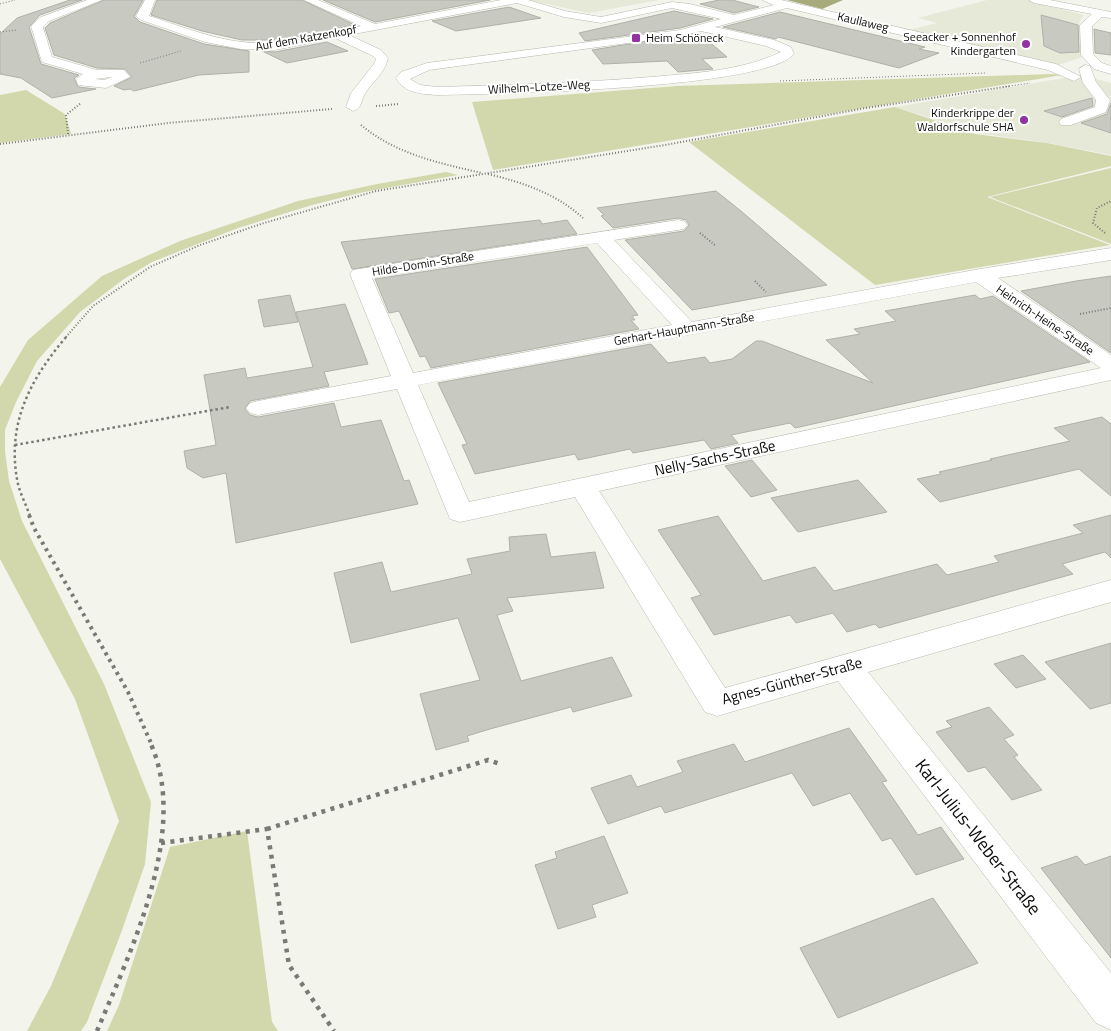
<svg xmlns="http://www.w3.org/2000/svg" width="1111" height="1031" font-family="'Titillium Web',sans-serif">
	<rect width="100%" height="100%" fill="#f3f4eb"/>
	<g fill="#e6e8d8">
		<polygon points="528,0 659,0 589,13"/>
		<polygon points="987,0 1026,0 1084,15 1079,22 1083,32 1086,56 1055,66 909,30 937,23 918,18"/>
		<polygon points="1081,75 1111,83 1111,155 1049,143 977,133 896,107"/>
	</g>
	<g fill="#d3d7ac">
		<polygon points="1052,74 1062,75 493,170 472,102 677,86"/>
		<polygon points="26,90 65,114 71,134 0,143 0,95"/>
		<polygon points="895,107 975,134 1047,143 1111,156 1111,166 987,197 1110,245 875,285 689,142"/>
		<polygon points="1111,168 1111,244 990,197"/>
		<polygon points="446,172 458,175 364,192 312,205 238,228 152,262 124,279 80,312 37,361 16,402 5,430 5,451 9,481 22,521 104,684 151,802 145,864 121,933 87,1022 81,1031 27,1031 51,986 119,821 75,699 0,559 0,387 28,340 102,276 180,241 298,201 377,184"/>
		<polygon points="247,831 272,1022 278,1031 107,1031 119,1005 170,847"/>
	</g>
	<polygon fill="#a7ab7c" points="787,0 843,0 822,9"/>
	<g fill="#c8c9c1" stroke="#b0b1a9">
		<polygon points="70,0 82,0 40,15 29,27 41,64 79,75 74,78 78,87 96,89 52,98 21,78 0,74 0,34 17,18"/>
		<polygon points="104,0 143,0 134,16 140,22 204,44 249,51 249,72 199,75 134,91 130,89 124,90 114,86 132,77 125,69 97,68 54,55 45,28 50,23"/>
		<polygon points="157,0 302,0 355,25 282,40 242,40 202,31 151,15"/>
		<polygon points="323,0 490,0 375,22"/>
		<polygon points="719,0 732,0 759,7 734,13 700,4"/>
		<polygon points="509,7 541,18 456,31 432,21"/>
		<polygon points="674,11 713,19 680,28 585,41 579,33"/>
		<polygon points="780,12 925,47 919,49 939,53 899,68 778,37 776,39 723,27"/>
		<polygon points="1041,15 1078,25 1079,52 1060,53 1044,46"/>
		<polygon points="1094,29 1111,33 1111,55 1095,53"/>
		<polygon points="699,33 727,57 702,59 713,69 678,72 667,61 603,64 592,50"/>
		<polygon points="327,42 348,51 287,63 262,51 275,52"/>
		<polygon points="1092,98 1093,106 1062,117 1044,111"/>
		<polygon points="1111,103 1111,133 1081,123 1107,114"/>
		<polygon points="716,191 741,211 827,285 692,310 625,240 684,231 689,225 686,220 678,218 613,228 601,216 604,215 597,208"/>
		<polygon points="540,220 542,224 567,220 577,234 352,269 341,242"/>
		<polygon points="587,247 638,315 632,316 635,320 631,320 639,329 431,368 425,356 420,357 399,311 389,313 375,279"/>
		<polygon points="1111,276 1111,353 1021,291 1076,281"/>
		<polygon points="290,295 298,322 264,327 258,300"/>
		<polygon points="975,295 980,299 993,296 1090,362 795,428 790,423 731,435 738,443 711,449 704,440 633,453 630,449 578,460 575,454 475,474 462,445 467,444 438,383 651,344 668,363 705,357 710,363 732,359 756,341 762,341 873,383 826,340 860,334 854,329 896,321 885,311"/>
		<polygon points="345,304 368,364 324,372 329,386 250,401 245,409 250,415 258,417 334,403 341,427 381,420 404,481 409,480 418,504 236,543 226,473 203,478 187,468 184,451 216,445 204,375 245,368 247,378 313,367 296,312"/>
		<polygon points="1102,417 1111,424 1111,496 1079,469 940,502 917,479 941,474 939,472 992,460 990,459 1070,441 1054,428"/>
		<polygon points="752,460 777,490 751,497 725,466"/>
		<polygon points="858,480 887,512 798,532 771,498"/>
		<polygon points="1111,515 1111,558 1105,552 1062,564 1073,574 879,628 875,624 847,632 833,613 796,623 790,615 714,635 691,598 701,595 658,530 718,516 763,581 815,567 834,591 937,564 947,575 999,562 994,556 1083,533 1073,525"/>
		<polygon points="546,534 551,557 595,552 604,588 507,598 513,611 497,615 521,681 612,657 632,696 573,712 571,707 490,729 467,736 469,741 436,750 420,694 480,680 458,618 351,643 334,573 382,562 391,592 472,574 467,559 510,551 509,537"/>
		<polygon points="1111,643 1111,703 1090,709 1045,662"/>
		<polygon points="1023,655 1046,679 1016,688 994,664"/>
		<polygon points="989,707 1014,735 1004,739 1018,755 1014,757 1042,790 1012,800 985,767 968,772 936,732 952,727 946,721"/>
		<polygon points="849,728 887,781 882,782 918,835 941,827 964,859 916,875 891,838 882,841 850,793 813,806 792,773 665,813 661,806 608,824 591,788 631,775 637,787 683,772 677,761 734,744 745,762"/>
		<polygon points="604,836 628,893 592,905 596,917 558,929 535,865 557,858 555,852"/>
		<polygon points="1077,856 1085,865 1111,856 1111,958 1041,868"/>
		<polygon points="933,898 978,963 838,1018 800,948"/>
	</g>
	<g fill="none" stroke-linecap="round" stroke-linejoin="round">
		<defs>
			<g id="minor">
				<path d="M87,0H102L49,21L43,27L52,57L97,70H124L130,77L106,88L78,85L76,79L83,74L42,62L31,26L41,17ZM112,77L104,80L95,79Z"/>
				<path d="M145,0H155L149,16C184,27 219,42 256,43C291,44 328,33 361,26L304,0H318L375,24L501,0H528L565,11L601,17L672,2L690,4L734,15L774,5L762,0H781L1056,64L1081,77L1074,81L1048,70L787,8L715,27L774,40L791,47L794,54C765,89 493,94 437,95C421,94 404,93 396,78L401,72L427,63L680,30L721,19L672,8L601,23L564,17L517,3L349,35L381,50L388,58C385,73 374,80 366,92C361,99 362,109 353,111L346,107L351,93L374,64L376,59L373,56L335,38L275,50L241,49L205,42L141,20L136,16ZM701,31L766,46L781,52C741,71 695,73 651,77C580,83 508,85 437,87L420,85L410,79L429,70L680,36Z"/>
				<polygon points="1029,0 1050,0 1111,12 1111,18 1102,17 1092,26 1093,54 1102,63 1111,66 1111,74 1094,69 1081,55 1080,25 1092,14 1034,3"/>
				<polygon points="1085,65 1090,66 1096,82 1110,100 1106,112 1071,125 1061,125 1059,122 1061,119 1095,107 1096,100 1083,83 1079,69"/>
				<path d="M678,220L684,221L687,225L684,229L614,240L692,322L980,269L1111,248V260L998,278L1111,355V380L599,491L725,688L1111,580V602L868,672L1111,973V1030L1096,1023L838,681L717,716L705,712L575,497L460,522L450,519L397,389L258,415L250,413L246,408L250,403L258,401L391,376L350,274L353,270ZM597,243L672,325L413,373L372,278ZM976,282L1101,368L469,502L418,385Z"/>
			</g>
		</defs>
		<use href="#minor" stroke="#b8b9b0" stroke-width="1"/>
		<g stroke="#797a74" stroke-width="1" stroke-dasharray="1 2" stroke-linecap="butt">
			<polyline points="0,4 15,0"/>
			<polyline points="0,32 17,30"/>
			<polyline points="140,63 181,51"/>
			<polyline points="780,81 986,73"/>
			<polyline points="1003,87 1030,83"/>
		</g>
		<g stroke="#797a74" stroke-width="2" stroke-dasharray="1 2" stroke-linecap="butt">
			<polyline points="376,106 399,104"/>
			<path d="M361,125C396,154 438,163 482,173"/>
			<polyline points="68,134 66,115 81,103"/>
			<polyline points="0,144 168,123 332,109"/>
			<path d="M488,174C524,183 555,193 583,218"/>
			<polyline points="700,233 716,246"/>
			<polyline points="1105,233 1093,223 1097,208 1111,201"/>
			<polyline points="755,281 766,292"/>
			<polyline points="1080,314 1111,308"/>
			<polyline points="66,337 93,306 150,267 200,245 264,223 376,191 665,145 866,108 1011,86"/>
		</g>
		<g stroke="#797a74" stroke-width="2.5" stroke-dasharray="2.5 3" stroke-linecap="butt">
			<polyline points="15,445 230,407"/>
			<path d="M30,516C26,504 19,492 17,479C7,422 31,378 67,336"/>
		</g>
		<polyline stroke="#797a74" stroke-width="4" stroke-dasharray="3 4.5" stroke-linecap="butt" points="29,515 34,528 128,692 151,743"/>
		<g stroke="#797a74" stroke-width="4.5" stroke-dasharray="4 5.5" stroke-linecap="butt">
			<polyline points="267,829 488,760 500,764"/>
			<polyline points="161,843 267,829 289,965 334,1031"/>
			<path d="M97,1031C132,948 190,829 150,742"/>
		</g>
		<use href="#minor" fill="#fff" fill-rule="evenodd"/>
	</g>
	<g fill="#91349f" stroke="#fff" stroke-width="2">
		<rect x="631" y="33" width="10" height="10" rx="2.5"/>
		<circle cx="1026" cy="44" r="5"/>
		<circle cx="1024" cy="120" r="5"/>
	</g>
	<g text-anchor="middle" stroke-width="4" stroke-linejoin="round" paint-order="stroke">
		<g font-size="12" fill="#0d0e0b" stroke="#fff">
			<text transform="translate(863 22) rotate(13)" y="4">Kaullaweg</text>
			<text transform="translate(306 38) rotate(-10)" y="4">Auf dem Katzenkopf</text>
			<text transform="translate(539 87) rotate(-3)" y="4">Wilhelm-Lotze-Weg</text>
			<text transform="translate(423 264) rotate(-9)" y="4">Hilde-Domin-Straße</text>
			<text transform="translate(1045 320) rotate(34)" y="4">Heinrich-Heine-Straße</text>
			<text transform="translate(684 329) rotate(-10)" y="4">Gerhart-Hauptmann-Straße</text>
		</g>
		<g font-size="12" fill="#0d0e0b" stroke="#fff" text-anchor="end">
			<text x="1016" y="41">Seeacker + Sonnenhof<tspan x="1016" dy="14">Kindergarten</tspan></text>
			<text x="646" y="42" text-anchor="start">Heim Schöneck</text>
			<text x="1014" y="117">Kinderkrippe der<tspan x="1014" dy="14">Waldorfschule SHA</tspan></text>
		</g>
		<g font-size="15" fill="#0d0e0b" stroke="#fff">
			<text transform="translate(715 458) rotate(-12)" y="5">Nelly-Sachs-Straße</text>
			<text transform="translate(792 681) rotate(-15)" y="5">Agnes-Günther-Straße</text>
		</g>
		<g font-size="18" fill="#0d0e0b" stroke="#fff">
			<text transform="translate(978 837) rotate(52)" y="6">Karl-Julius-Weber-Straße</text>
		</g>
	</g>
</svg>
